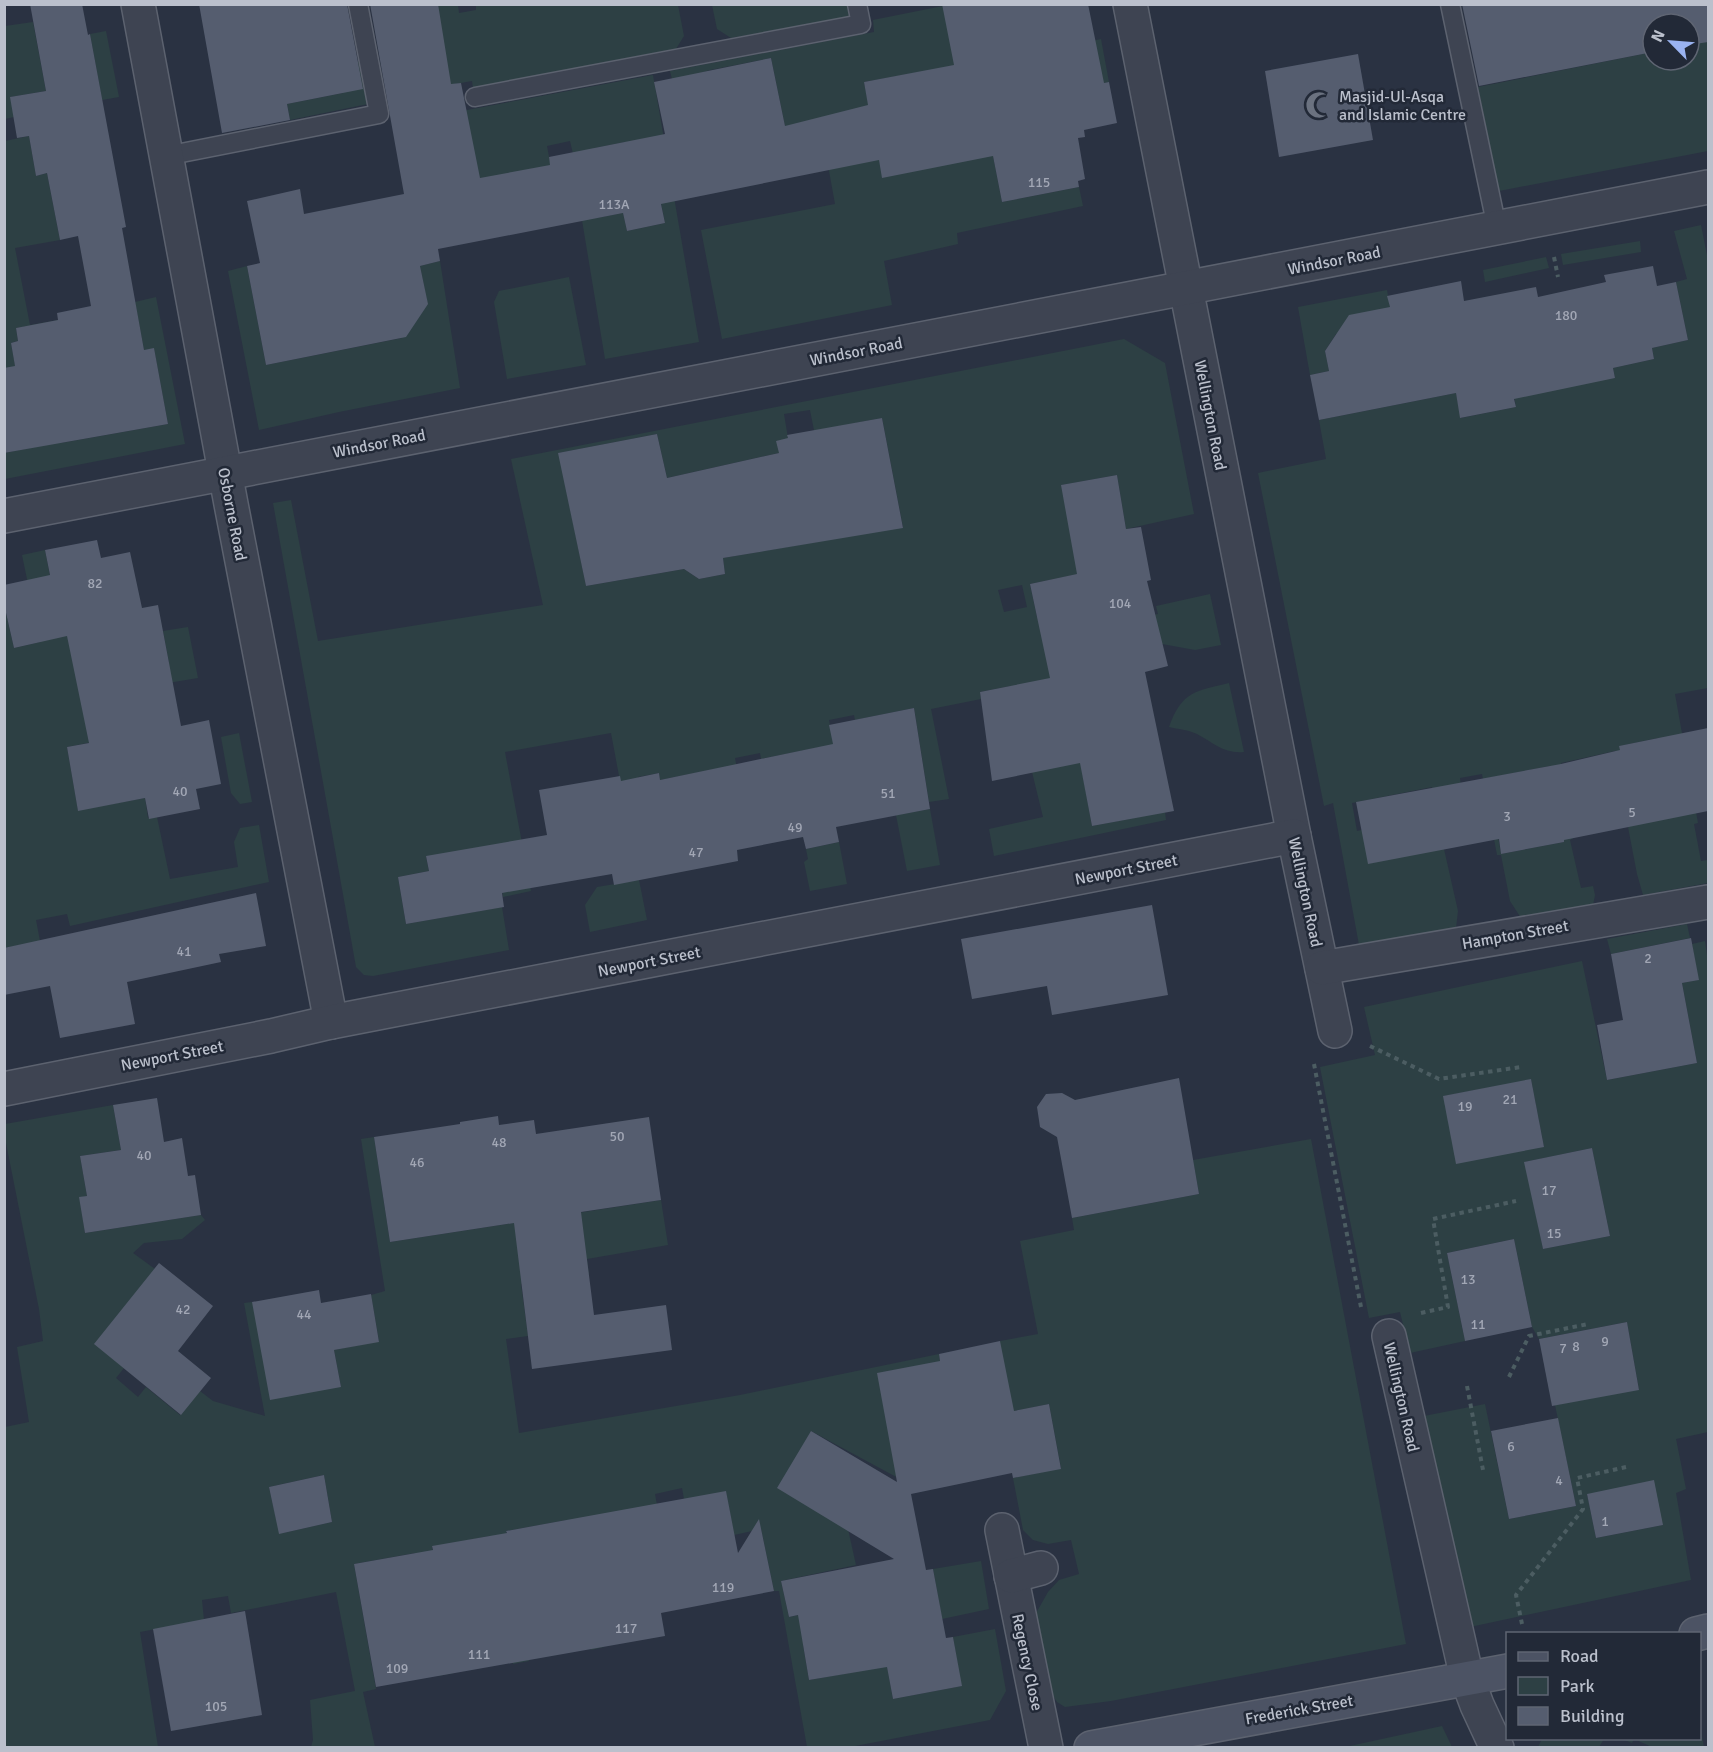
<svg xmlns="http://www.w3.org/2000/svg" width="1713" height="1752" font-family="Signika,sans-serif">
	<rect width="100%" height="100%" fill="#2a3242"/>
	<g fill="#2d4044" fill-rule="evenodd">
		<polygon points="476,4 678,5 684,36 676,49 653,53 473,88 472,81 388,96 438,5 458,5 459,13 476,10"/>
		<polygon points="712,5 847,5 849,17 731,38 717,29"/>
		<path d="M948,5L1063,47L1101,39L1109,82L1088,87L993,156L1002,202L1079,187L1083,206L957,233L958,244L884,261L892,305L722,339L701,230L835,204L824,143L785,126L771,58L710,70L673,83L670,71L874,32L873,20ZM926,71L883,178L864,82Z"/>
		<polygon points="33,22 46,91 11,97 14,117 5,119 5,26"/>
		<polygon points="106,31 119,97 102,100 90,34"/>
		<polygon points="1708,41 1708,151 1499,191 1478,87 1653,52 1653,60 1689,60 1689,45"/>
		<polygon points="361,61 368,104 290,120 287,104 343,93 338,65"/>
		<polygon points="653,75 699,342 605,359 577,190 590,188 596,218 623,213 627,231 665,223 655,173 625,142 595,148 575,162 570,141 547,146 556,194 480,178 430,117"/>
		<polygon points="29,136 36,176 47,173 60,240 15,248 30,325 58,320 67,367 47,371 61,443 168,424 154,349 144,350 135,302 156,297 185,444 5,479 5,453 45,445 39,416 47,414 30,326 16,328 18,341 11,343 16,370 7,372 7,368 5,368 5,141"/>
		<path d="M1701,225L1708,260V688L1675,694L1698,823L1694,824L1701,861L1708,860V883L1643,895L1637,874L1628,827L1658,738L1620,746L1622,760L1615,751L1561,763L1575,837L1570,840L1581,888L1593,886L1595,895L1593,905L1521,918L1510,901L1501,855H1497L1482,774L1460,778L1461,787L1444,846L1432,787L1352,803L1357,831L1362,830L1444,849L1458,911L1456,928L1359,945L1333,803L1324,806L1258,473L1326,459L1319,420L1456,393L1461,418L1516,407L1512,385L1615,378L1613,368L1654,359L1652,348L1688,340L1676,282L1687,279L1674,231ZM1550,766L1564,842L1501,854L1488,778Z"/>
		<polygon points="1640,241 1641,252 1563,265 1561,254"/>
		<polygon points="1546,257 1549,268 1485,282 1483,270"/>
		<polygon points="440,261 460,388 339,412 259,430 228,271 247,266 266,365 402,338 400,329 427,301 420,266"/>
		<polygon points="569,277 586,365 507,379 494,302 499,291"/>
		<polygon points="1387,290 1390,307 1352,331 1336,334 1325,351 1329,371 1310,375 1298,307"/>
		<path d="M1124,339L1165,363L1194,514L1126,529L1117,475L1062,485L1133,563L1030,584L1037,617L1134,619L1158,614L1156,606L1210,594L1221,645L1195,650L1162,644L1082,771L1092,826L1165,812L1166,820L994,856L989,829L1043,817L1011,686L980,692L981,699L931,709L949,799L929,802L914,708L855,720L854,715L829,720L847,811L821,747L761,759L760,753L735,758L752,847L721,768L660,780L659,773L638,777L637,872L611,733L505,752L531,891L503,897L494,845L426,857L429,871L398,877L406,924L502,907L509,950L373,976L364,975L356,967L273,503L291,500L318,641L543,605L511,459ZM810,410L817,445L835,427L882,418L903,527L723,558L725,574L699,579L684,569L586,586L559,453L657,434L667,478L779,453L788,438L784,414ZM1022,585L1027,607L1004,612L998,590Z"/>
		<polygon points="45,550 52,586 67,636 163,665 169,663 163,631 188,627 198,678 156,685 118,737 67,747 78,810 145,798 148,818 157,817 170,879 238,867 234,842 240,828 259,825 269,882 70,926 67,914 36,920 40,941 5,948 4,604 14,648 40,642 22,555"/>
		<path d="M1229,683L1244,752C1224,754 1214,743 1197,734C1189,730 1178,729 1169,727C1182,691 1196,691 1229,683Z"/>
		<polygon points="239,733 252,802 240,804 231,793 221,737"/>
		<polygon points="930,809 940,865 907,871 896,815"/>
		<polygon points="839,842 847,884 810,891 804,862 808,859 806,849"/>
		<polygon points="639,880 647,920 590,932 585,905 597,887"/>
		<polygon points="1687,924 1690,938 1611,954 1607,939"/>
		<path d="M1705,941L1708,962V1432L1676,1439L1686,1489L1676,1493L1691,1580L1470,1627L1424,1416L1485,1404L1509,1519L1576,1506L1555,1405L1639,1389L1627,1322L1539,1339L1532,1327L1514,1239L1447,1253L1465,1341L1410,1353L1400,1312L1369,1318L1320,1067L1375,1055L1364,1007L1582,961L1607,1080L1697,1063L1682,983L1698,980L1692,944ZM1531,1080L1544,1147L1444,1096ZM1592,1148L1610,1236L1543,1249L1525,1162ZM1587,1494L1663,1525L1596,1538Z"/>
		<path d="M113,1105L121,1150L80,1156L87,1196L80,1198L85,1233L201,1215L205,1220L182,1239L144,1243L133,1253L155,1269L124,1368L116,1378L138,1397L146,1387L180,1415L200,1391L213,1401L265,1416L244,1303L252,1302L341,1387L334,1350L379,1341L371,1295L385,1291L361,1139L374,1137L390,1242L661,1200L668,1245L587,1259L589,1274L521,1284L528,1336L506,1339L519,1433L740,1395L939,1354L940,1361L913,1486L811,1431L846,1520L856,1565L781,1581L789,1617L842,1606L803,1645L809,1680L854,1672L884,1650L893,1699L961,1686L953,1637L995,1629L1006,1691L990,1720L850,1747H807L779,1591H774L761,1529L734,1535L726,1492L684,1499L682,1488L655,1494L676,1610L581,1519L604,1647L591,1650L567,1520L506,1531L529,1661L513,1664L490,1536L432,1547L454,1673L438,1676L415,1553L354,1564L376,1689L363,1692L375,1747H311L313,1740L310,1700L355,1691L336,1592L231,1613L228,1596L202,1600L204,1620L140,1632L158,1747L5,1748V1427L29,1422L17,1347L43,1341L39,1309L5,1138V1124ZM324,1475L332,1522L283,1533L276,1518L269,1487Z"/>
		<polygon points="1311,1139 1406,1644 1111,1701 1065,1707 1057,1702 1046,1685 1035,1615 1048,1592 1059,1580 1079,1574 1071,1540 1048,1544 1033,1540 1023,1530 1013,1478 1061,1468 1049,1404 1000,1414 1000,1341 1038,1334 1020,1241 1074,1230 1072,1218 1199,1194 1193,1160"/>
		<polygon points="981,1561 989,1609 942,1619 933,1569"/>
		<polygon points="1442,1726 1452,1747 1345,1747"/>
		<polygon points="1701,1732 1704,1747 1652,1747 1634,1739 1632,1743 1622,1739 1700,1738 1700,1733"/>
		<polygon points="1542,1739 1542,1738 1604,1739 1599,1747 1538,1747"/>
	</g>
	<g fill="#555d6f">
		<polygon points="30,4 82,4 88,35 90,34 126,227 122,228 144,350 154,348 168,424 4,453 4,368 15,366 11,343 18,341 16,328 58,320 57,313 91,306 78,236 60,240 47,173 36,176 29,136 17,138 10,97 46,91"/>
		<polygon points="199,4 347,4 363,89 287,104 290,120 222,133"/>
		<polygon points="370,4 438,4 451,84 461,83 480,178 550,165 549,157 665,134 654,82 771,58 785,126 868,105 864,82 954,65 942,4 1088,4 1104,83 1109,82 1117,123 1084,130 1085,137 1078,138 1085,179 1078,181 1079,187 1002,202 993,156 882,178 879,160 661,204 665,223 627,231 623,213 438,249 440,261 420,266 428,304 406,337 266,365 247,266 260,263 247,201 300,189 304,214 404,194"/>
		<polygon points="1462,4 1708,4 1708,42 1689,45 1689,24 1653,24 1653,52 1479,86"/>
		<polygon points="1358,54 1373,140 1279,157 1265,71"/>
		<polygon points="1653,266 1657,286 1676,282 1688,340 1652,348 1654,359 1613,368 1615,378 1514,399 1516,407 1460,418 1456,393 1319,420 1310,375 1329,371 1325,351 1349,315 1390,307 1387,296 1461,281 1464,301 1536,287 1538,297 1606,282 1604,275"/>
		<polygon points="882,418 903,528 723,558 725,574 699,579 684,569 586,586 558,453 657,434 667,478 779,453 776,441 788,438 787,435"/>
		<polygon points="1117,475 1126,529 1141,527 1151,580 1147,581 1168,666 1145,672 1174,811 1092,826 1080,763 992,781 980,692 1050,678 1030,584 1077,574 1061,485"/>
		<polygon points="97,540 101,558 130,552 142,608 158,605 181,726 209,720 221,784 196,789 200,809 149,819 145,798 78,811 67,747 89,743 67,636 14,648 4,604 4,585 50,575 45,550"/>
		<polygon points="914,708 930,809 836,827 839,842 806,849 803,837 737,850 738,861 614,885 612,874 502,893 504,907 406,924 398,877 429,871 426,856 547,835 539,790 620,776 621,781 659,773 660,780 833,744 829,725"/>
		<polygon points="1708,728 1708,811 1564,840 1564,842 1501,854 1499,839 1368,864 1356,802 1561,764 1620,750 1619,746"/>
		<polygon points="256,893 266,946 219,954 221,962 127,982 135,1024 60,1038 50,986 4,995 4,948"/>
		<polygon points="1152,905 1168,995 1052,1015 1047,986 972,999 961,939"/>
		<polygon points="1691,938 1699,980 1682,983 1697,1063 1607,1080 1597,1025 1623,1020 1611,954"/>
		<polygon points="1179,1078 1199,1194 1072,1218 1057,1137 1040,1127 1037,1107 1046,1094 1062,1093 1075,1100"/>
		<polygon points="1531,1079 1544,1147 1456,1164 1443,1096"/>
		<polygon points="157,1098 164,1142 182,1138 188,1176 195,1175 201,1215 85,1233 79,1197 87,1196 80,1156 121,1150 113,1105"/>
		<polygon points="498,1116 499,1125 534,1120 536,1134 649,1117 661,1200 581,1212 594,1315 666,1305 672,1350 532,1369 514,1223 390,1242 374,1137 460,1124 460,1122"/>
		<polygon points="1592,1148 1610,1236 1543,1249 1524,1162"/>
		<polygon points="1514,1239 1532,1327 1465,1341 1447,1253"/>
		<polygon points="159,1263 213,1306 178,1351 211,1378 181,1415 94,1344"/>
		<polygon points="319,1290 321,1303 371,1294 379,1342 334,1350 341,1387 270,1400 252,1302"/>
		<polygon points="1627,1322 1639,1390 1552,1406 1539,1339"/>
		<polygon points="1000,1341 1014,1411 1049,1404 1061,1469 1013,1478 1012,1473 911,1494 926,1570 933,1569 946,1638 953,1637 962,1686 893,1699 887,1667 809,1680 798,1615 789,1617 781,1581 894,1559 777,1488 811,1431 897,1482 877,1373 940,1361 939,1354"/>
		<polygon points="1558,1418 1576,1506 1509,1519 1491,1431"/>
		<polygon points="324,1475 332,1522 279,1534 269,1487"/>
		<polygon points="1654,1480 1663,1525 1596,1538 1587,1494"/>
		<polygon points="726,1491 738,1553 759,1519 774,1591 661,1613 665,1636 376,1687 354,1564 433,1550 432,1546 507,1533 506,1531"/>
		<polygon points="245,1611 262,1715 171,1731 153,1629"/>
	</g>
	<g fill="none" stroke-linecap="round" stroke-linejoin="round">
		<defs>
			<g id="lane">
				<polyline points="1450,4 1497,228"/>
				<polyline points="475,97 861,24 857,4"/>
				<polyline points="166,156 379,114 358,4"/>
			</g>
			<g id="street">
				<polyline points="138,4 231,504 331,1022"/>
				<polyline points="1130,4 1294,836 1335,1031"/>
				<polyline points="4,516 1708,187"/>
				<polyline points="1322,968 1708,902"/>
				<polyline points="4,1089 271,1036 331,1022 1294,836"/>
				<polyline points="1389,1336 1467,1678 1477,1705 1497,1748"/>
				<polyline points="1002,1530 1046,1748"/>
				<polyline points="1011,1576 1041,1568"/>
			</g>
			<g id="secondary">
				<polyline points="1696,1634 1708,1631"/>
				<polyline points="1091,1748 1508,1671"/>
			</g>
		</defs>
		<use href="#lane" stroke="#5c626f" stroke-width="21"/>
		<use href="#street" stroke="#5c626f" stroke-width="36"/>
		<use href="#secondary" stroke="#5c626f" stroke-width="36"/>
		<g stroke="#4c5d62" stroke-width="4" stroke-dasharray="4.5 4.5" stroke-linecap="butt">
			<polyline points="1554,257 1558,277"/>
			<polyline points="1370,1046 1439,1079 1521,1067"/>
			<polyline points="1314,1064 1361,1307"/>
			<polyline points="1421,1313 1448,1307 1433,1219 1516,1201"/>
			<polyline points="1509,1377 1529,1336 1588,1324"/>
			<polyline points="1467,1386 1483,1470"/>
			<polyline points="1522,1624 1516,1595 1583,1509 1577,1478 1626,1467"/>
		</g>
		<use href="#lane" stroke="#3e4452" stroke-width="18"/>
		<use href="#street" stroke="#3e4452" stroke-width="33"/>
		<use href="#secondary" stroke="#4c5364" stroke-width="33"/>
	</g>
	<defs>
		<symbol id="mosque-bare" viewBox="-9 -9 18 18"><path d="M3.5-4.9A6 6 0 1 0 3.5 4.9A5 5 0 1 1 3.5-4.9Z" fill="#6b7280" stroke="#222937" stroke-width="2.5" paint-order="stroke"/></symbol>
	</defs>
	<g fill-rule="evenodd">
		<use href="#mosque-bare" x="1300" y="86" width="38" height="38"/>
	</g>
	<g text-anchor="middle" stroke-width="5" stroke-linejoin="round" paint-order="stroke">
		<g font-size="14" fill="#a2a7b5">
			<text x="1039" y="187">115</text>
			<text x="614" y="209">113A</text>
			<text x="1566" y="320">180</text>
			<text x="95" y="588">82</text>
			<text x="1120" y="608">104</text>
			<text x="180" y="796">40</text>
			<text x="888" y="798">51</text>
			<text x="1632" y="817">5</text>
			<text x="1507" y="821">3</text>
			<text x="795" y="832">49</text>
			<text x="696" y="857">47</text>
			<text x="184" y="956">41</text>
			<text x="1648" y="963">2</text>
			<text x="1510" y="1104">21</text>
			<text x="1465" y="1111">19</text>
			<text x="617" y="1141">50</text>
			<text x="499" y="1147">48</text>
			<text x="144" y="1160">40</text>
			<text x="417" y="1167">46</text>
			<text x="1549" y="1195">17</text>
			<text x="1554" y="1238">15</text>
			<text x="1468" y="1284">13</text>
			<text x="183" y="1314">42</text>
			<text x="304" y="1319">44</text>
			<text x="1478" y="1329">11</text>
			<text x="1605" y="1346">9</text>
			<text x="1576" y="1351">8</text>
			<text x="1563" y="1353">7</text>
			<text x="1511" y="1451">6</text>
			<text x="1559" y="1485">4</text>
			<text x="1605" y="1526">1</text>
			<text x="723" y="1592">119</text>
			<text x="626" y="1633">117</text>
			<text x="479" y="1659">111</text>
			<text x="397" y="1673">109</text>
			<text x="216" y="1711">105</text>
		</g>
		<g font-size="16" fill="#bbc0cc" stroke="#222937" text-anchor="start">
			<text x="1339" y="102">Masjid-Ul-Asqa<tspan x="1339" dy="18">and Islamic Centre</tspan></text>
		</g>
		<g font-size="16" fill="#bbc0cc" stroke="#222937">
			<text transform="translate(1334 260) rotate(-11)" y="6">Windsor Road</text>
			<text transform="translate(856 351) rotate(-11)" y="6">Windsor Road</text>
			<text transform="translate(1211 415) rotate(79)" y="6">Wellington Road</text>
			<text transform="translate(379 443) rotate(-11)" y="6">Windsor Road</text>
			<text transform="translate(233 514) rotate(79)" y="6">Osborne Road</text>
			<text transform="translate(1126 869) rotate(-11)" y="6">Newport Street</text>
			<text transform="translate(1306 892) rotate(78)" y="6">Wellington Road</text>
			<text transform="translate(1515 934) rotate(-10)" y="6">Hampton Street</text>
			<text transform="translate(649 961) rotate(-11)" y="6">Newport Street</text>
			<text transform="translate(172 1055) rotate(-11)" y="6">Newport Street</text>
			<text transform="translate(1402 1397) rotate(77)" y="6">Wellington Road</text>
			<text transform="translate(1028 1662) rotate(78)" y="6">Regency Close</text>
			<text transform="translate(1299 1709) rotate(-10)" y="6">Frederick Street</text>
		</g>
	</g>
	<rect width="1713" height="1752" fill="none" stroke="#bbc0cc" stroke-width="12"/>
	<rect x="1506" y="1632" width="195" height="108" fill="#222937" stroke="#5f6573" stroke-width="1.5"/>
	<rect x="1518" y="1652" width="30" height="9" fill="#4c5364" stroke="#5f6573" stroke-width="1.5"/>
	<text x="1560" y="1662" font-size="18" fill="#bbc0cc">Road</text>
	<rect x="1518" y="1677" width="30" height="18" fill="#2d4044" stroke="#5f6573" stroke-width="1.5"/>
	<text x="1560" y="1692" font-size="18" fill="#bbc0cc">Park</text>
	<rect x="1518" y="1707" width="30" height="18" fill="#555d6f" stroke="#5f6573" stroke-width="1.5"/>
	<text x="1560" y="1722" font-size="18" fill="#bbc0cc">Building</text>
	<g transform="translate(1671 42) rotate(295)"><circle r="28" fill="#222937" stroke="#5f6573" stroke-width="1.5"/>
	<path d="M0-4.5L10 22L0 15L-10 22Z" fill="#9ab3f1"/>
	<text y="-9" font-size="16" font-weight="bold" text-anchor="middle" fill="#bbc0cc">N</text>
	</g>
</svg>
